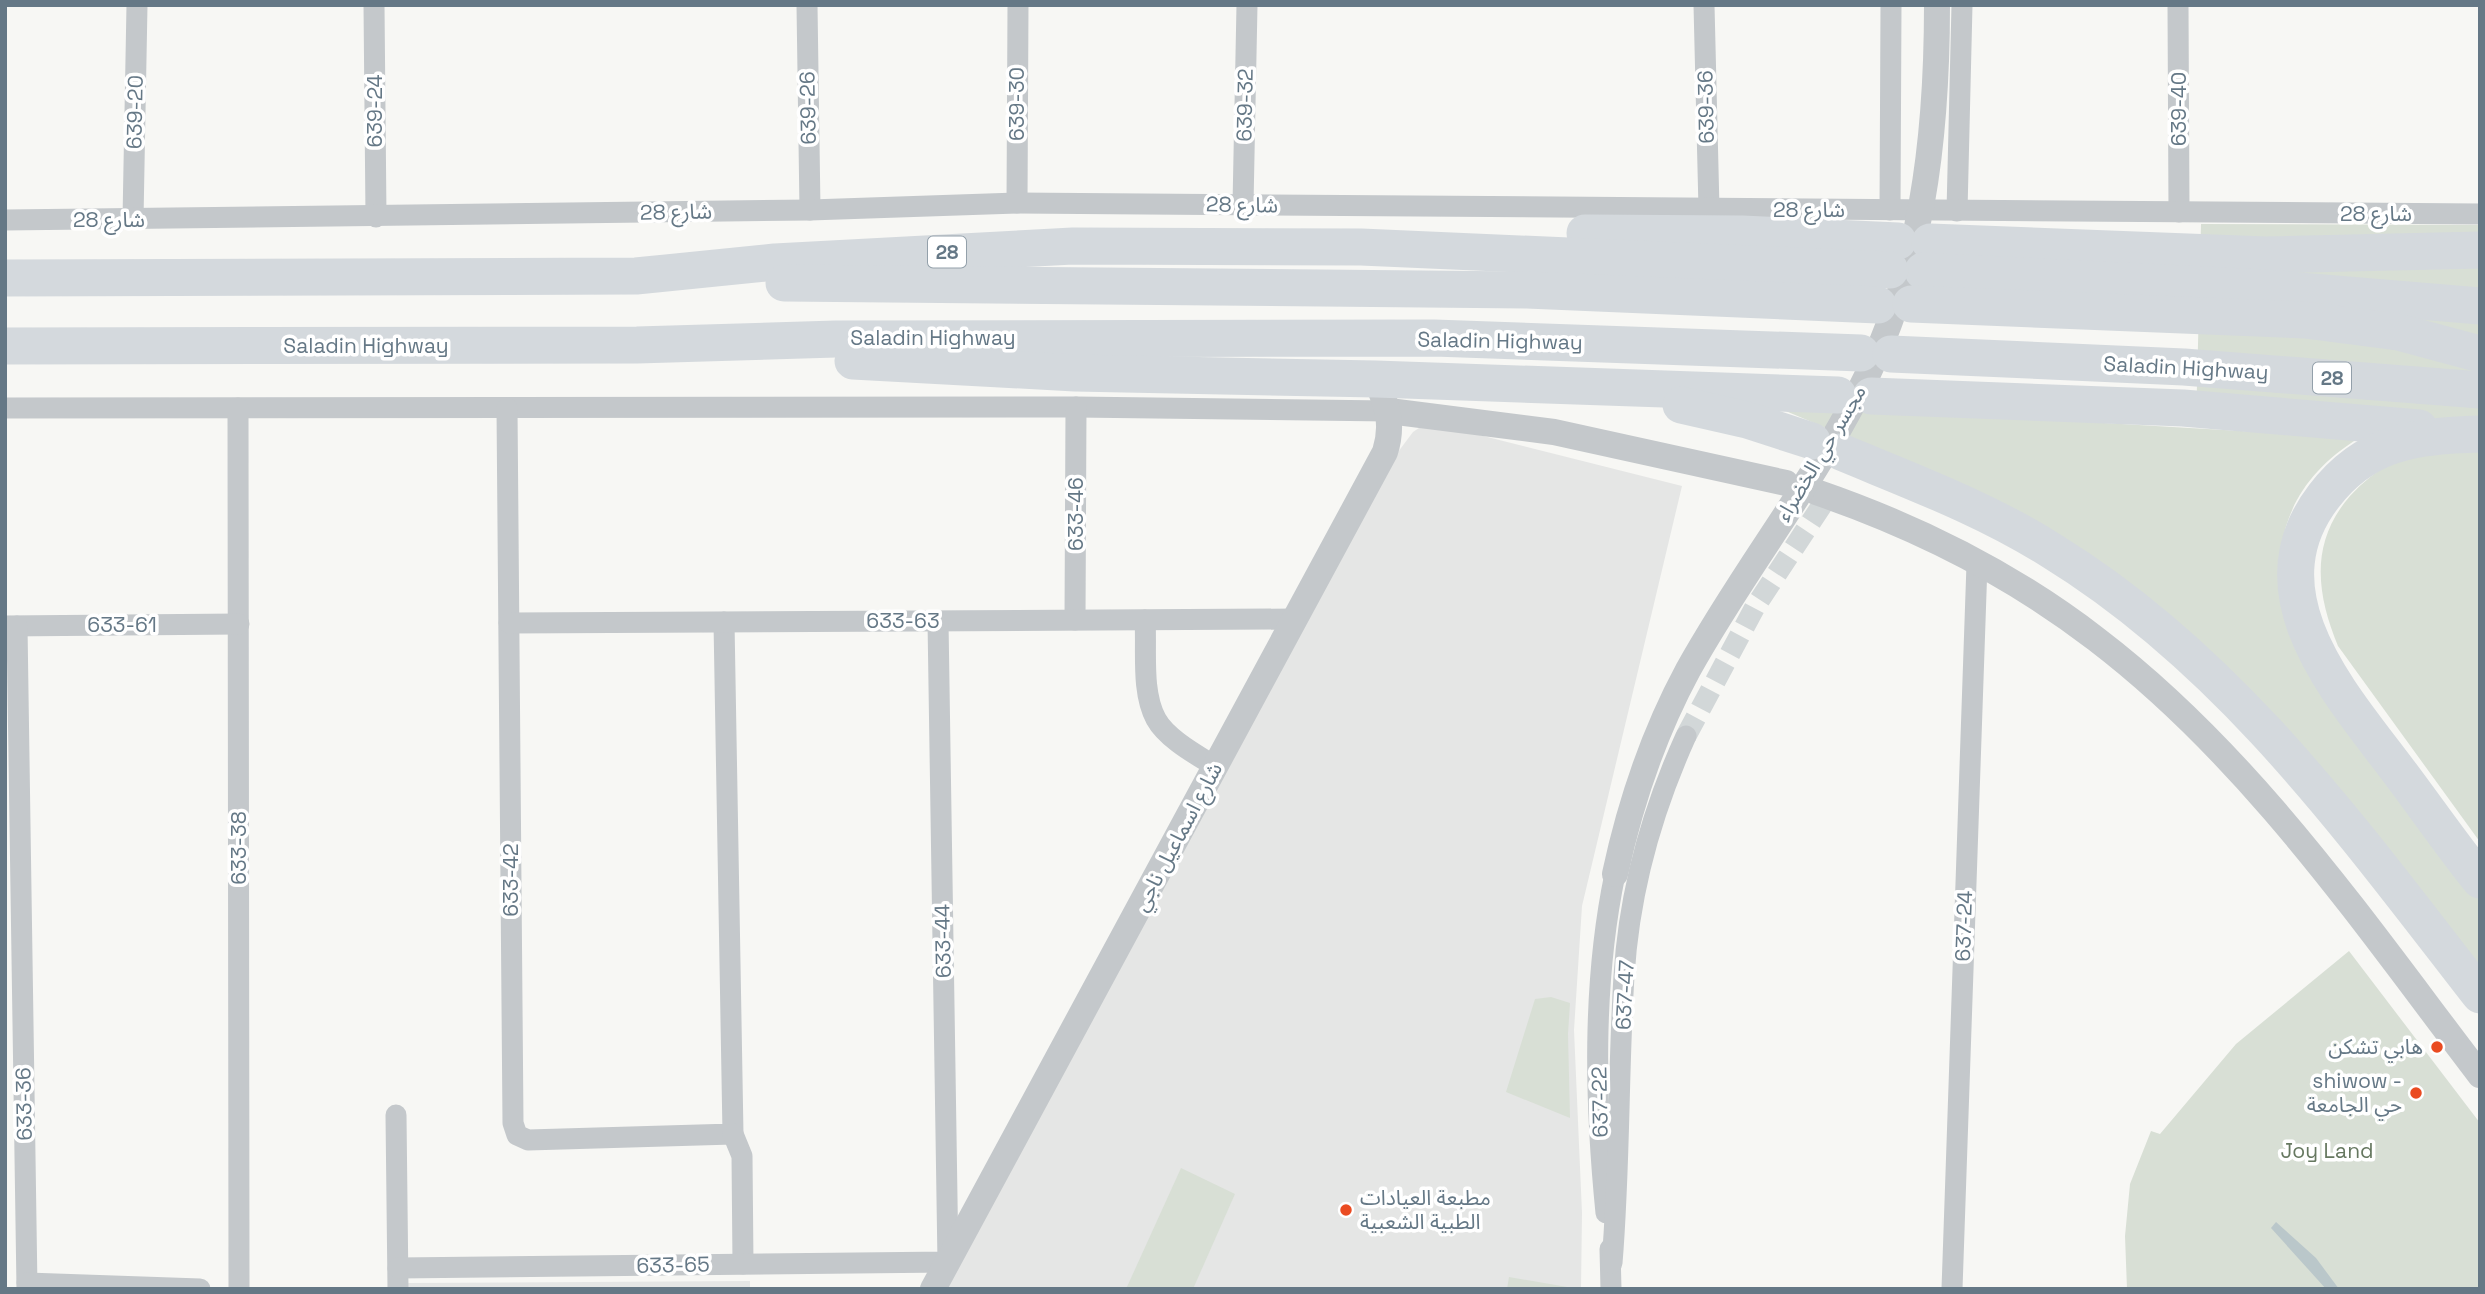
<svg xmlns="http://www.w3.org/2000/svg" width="2485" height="1294" font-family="'Space Grotesk','Noto Sans Arabic',sans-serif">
	<rect width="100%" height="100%" fill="#f7f7f4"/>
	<g fill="#e5e6e5">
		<polygon points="1428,422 1682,486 1582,906 1574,1030 1582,1213 1581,1289 944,1289 1392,460 1413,432"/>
		<polygon points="750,1281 750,1289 408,1289 408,1283"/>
	</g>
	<g fill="#d8dfd5">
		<path d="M2201,224L2480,225V842L2338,646C2316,593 2310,542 2350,496C2362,483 2377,470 2393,463C2417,453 2445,453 2472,450L2196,424Z"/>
		<path d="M1767,403L2359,438C2277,488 2264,565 2296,651L2480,901V976L2371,834L1968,488Z"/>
		<polygon points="2349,951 2480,1123 2480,1289 2127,1289 2125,1236 2130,1184 2151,1131 2160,1134 2236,1044"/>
		<polygon points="1551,997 1570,1003 1568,1034 1570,1118 1506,1092 1535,999"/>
		<polygon points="1181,1168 1235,1194 1193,1289 1126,1289"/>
		<polygon points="1509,1277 1573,1288 1573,1289 1507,1289"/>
	</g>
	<polygon fill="#bac7ca" points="2276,1222 2316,1258 2339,1289 2326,1289 2271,1228"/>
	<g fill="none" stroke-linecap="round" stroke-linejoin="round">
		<polyline stroke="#d2d7d8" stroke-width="21" stroke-dasharray="21 10" stroke-linecap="butt" points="1686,736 1755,607 1828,496"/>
		<g stroke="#c4c8cb" stroke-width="21">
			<polyline points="374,5 376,217"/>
			<polyline points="807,5 810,210"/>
			<polyline points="1704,5 1709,209"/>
			<polyline points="2178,5 2179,212"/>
			<polyline points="1017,203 1018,5"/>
			<polyline points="1243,205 1247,5"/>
			<polyline points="1890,210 1891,5"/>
			<polyline points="1957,211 1962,5"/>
			<polyline points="133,219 137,5"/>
			<polyline points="5,220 810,210 1017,203 2480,214"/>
			<polyline points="5,408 1076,407 1389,411"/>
			<polyline points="238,408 239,1289"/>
			<polyline points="507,408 513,1123 517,1135 528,1140 733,1134 724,622"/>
			<polyline points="1075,620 1076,407"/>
			<path d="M1145,620C1147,650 1141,691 1156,719C1167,739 1197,755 1216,767"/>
			<polyline points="509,623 1296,619"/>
			<polyline points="5,626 239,624"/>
			<polyline points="17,626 27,1289"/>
			<polyline points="396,1115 398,1289"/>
			<polyline points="733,1134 742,1156 743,1264"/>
			<path d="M1606,1213C1595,1102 1592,984 1615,874"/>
			<polyline points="1610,1249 1611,1289"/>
			<path d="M1612,1263C1620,1167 1618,1072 1624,976C1629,894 1652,811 1686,736"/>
			<polyline points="398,1268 948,1262 938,621"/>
			<polyline points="27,1283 200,1289"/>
			<polyline points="1952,1289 1977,564"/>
		</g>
		<g stroke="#c4c8cb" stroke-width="26">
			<polyline points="1389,411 1554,432 1786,483"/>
			<path d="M1816,492C1915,526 2013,575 2096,639C2251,757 2363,922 2480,1075"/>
			<path d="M1615,874C1630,804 1654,733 1688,670C1741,574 1810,488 1860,390C1922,269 1937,140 1937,5"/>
			<path d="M933,1289L1385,452C1394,424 1387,405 1376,379"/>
		</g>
		<g stroke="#d4d9dd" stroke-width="37">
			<polyline points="1585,233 1742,234 1898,241"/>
			<polyline points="1930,242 2266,255 2480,250"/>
			<polyline points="1923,271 2265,288 2480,306"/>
			<polyline points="5,278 636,276 775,262 1073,246 1361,247 1890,270"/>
			<polyline points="784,283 1527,290 1878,305"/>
			<polyline points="1911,304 2305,320 2398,332 2480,354"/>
			<polyline points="5,346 637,345 836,339 1434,338 1861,353"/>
			<polyline points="1891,354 2184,367 2480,390"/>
			<polyline points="853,361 1075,373 1376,379 1838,395"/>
			<polyline points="1871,396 2183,408 2419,428"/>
			<polyline points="1681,405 1747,420 1812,441"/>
			<path d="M2480,434C2415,436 2366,441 2324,496C2249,593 2340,693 2397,769C2425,806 2451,844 2480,880"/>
			<path d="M1841,452C1913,482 1986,509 2052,551C2231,661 2353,832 2480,995"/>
		</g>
	</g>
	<g fill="#ea4b21" stroke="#fff" stroke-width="2.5">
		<circle cx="2437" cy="1047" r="7"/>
		<circle cx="2416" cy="1093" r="7"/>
		<circle cx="1346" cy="1210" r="7"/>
	</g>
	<g text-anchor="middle" stroke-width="7" stroke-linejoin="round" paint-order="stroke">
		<g fill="#fff" stroke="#93a0aa" stroke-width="2">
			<rect x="928" y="236.5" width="38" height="31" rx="5"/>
			<rect x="2313" y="362.5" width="38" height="31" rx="5"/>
		</g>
		<g font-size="19" font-weight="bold" fill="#657886">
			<text x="947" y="259">28</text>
			<text x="2332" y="385">28</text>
		</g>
		<g font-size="21" fill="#657886" stroke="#fff">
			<text transform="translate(1017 104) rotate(-90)" y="7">639-30</text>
			<text transform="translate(1245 105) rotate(-89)" y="7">639-32</text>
			<text transform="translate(1706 107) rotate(-91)" y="7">639-36</text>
			<text transform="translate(808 108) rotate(-91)" y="7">639-26</text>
			<text transform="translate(2179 109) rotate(-90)" y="7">639-40</text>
			<text transform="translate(375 111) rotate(-90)" y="7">639-24</text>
			<text transform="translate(135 112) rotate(-89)" y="7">639-20</text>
			<text transform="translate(1242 205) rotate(1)" y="7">شارع 28</text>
			<text x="1809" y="217">شارع 28</text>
			<text transform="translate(676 212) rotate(-1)" y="7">شارع 28</text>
			<text x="2376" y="221">شارع 28</text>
			<text x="109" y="227">شارع 28</text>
			<text x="933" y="345">Saladin Highway</text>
			<text transform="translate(1500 341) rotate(1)" y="7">Saladin Highway</text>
			<text x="366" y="353">Saladin Highway</text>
			<text transform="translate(2186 368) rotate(3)" y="7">Saladin Highway</text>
			<text transform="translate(1821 453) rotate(-59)" y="7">مجسر حي الخضراء</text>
			<text transform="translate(1076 514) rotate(-90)" y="7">633-46</text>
			<text x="903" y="628">633-63</text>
			<text x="122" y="632">633-61</text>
			<text transform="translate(1178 837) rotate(-62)" y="7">شارع اسماعيل ناجي</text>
			<text transform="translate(239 848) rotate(-90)" y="7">633-38</text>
			<text transform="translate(511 880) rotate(-90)" y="7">633-42</text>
			<text transform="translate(1964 926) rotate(-88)" y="7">637-24</text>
			<text transform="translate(943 941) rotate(-91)" y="7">633-44</text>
			<text transform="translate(1625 995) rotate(-87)" y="7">637-47</text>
			<text transform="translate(1600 1102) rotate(-91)" y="7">637-22</text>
			<text transform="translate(24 1104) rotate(-91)" y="7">633-36</text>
			<text transform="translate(673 1265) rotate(-1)" y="7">633-65</text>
		</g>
		<g font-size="21" fill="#657886" stroke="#fff" text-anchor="end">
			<text x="2423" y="1054">هابي تشكن</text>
			<text x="2402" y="1088">shiwow -<tspan x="2402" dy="24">حي الجامعة</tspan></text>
			<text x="1360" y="1205" text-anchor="start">مطبعة العيادات<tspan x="1360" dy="24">الطبية الشعبية</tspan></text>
		</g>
		<g font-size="21" fill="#667860" stroke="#fff">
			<text x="2327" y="1158">Joy Land</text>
		</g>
	</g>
	<rect width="2485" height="1294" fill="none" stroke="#657886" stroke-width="14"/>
</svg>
